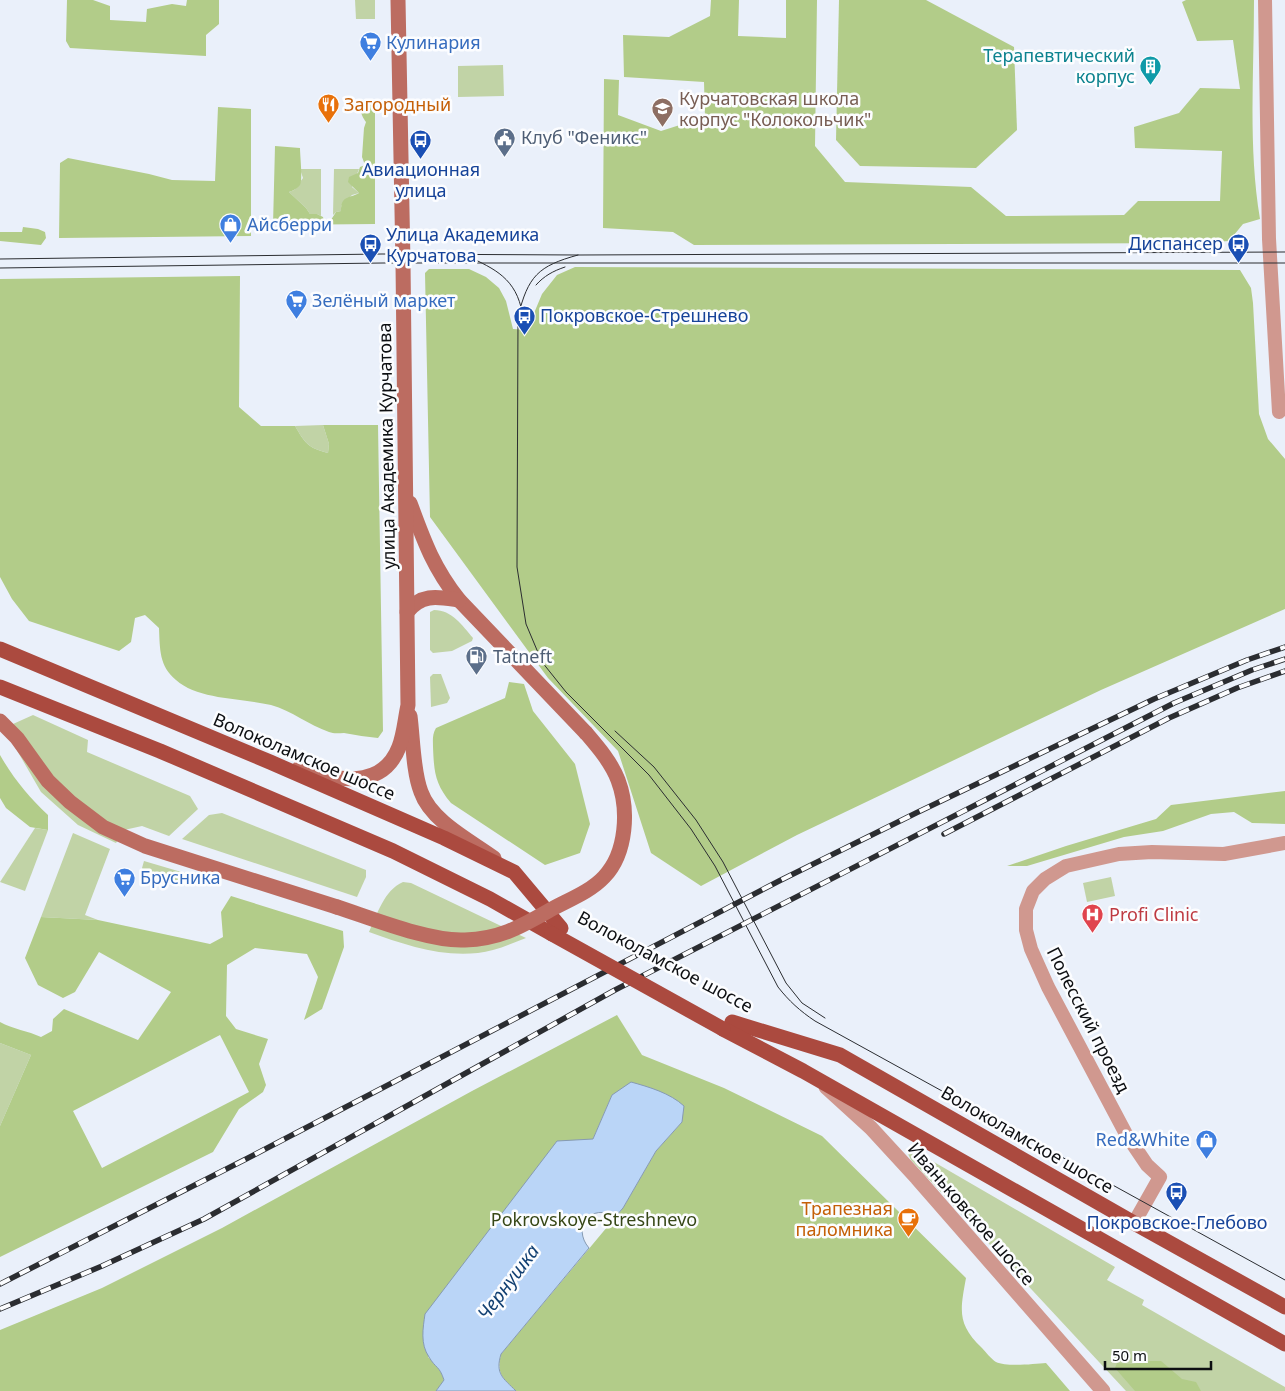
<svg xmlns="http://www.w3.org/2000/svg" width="1285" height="1391" font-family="'Noto Sans',sans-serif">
	<rect width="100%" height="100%" fill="#eaf0fa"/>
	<g fill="#c1d3a6">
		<polygon points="355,0 375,0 375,19 356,19"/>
		<polygon points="503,65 504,96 458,97 458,66"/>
		<polygon points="300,169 321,169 321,216 317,214 310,214 306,208 289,192 294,190 303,178"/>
		<polygon points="334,169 359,169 352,187 359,193 352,195 341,206 341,211 336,212 333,215"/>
		<path d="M323,425L329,444L328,453C308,448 305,443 295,426Z"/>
		<path d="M434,610C452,610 462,625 473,638L472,641L452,651L433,653L430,650V612Z"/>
		<polygon points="433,674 441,674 450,698 447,703 431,707 430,677"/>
		<polygon points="33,715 88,740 87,752 190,796 198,809 169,836 142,826 124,830 116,843 78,825 41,792 15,747 13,724"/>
		<polygon points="222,813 366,870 366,877 357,897 182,839 209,815"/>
		<polygon points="35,828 48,830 25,891 0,882"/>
		<polygon points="73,833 110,849 85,915 98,920 41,917"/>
		<polygon points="144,861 205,879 190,884 182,884 147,874 144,872 142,868"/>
		<polygon points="1111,877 1115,896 1087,902 1083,883"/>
		<path d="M403,882L411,883L526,938C515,942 504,947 493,950C452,961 408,946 369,932C377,915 384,890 403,882Z"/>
		<polygon points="0,1043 31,1055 0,1126"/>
		<polygon points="915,1151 1115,1267 1107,1280 1144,1300 1142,1305 1285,1387 1285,1391 1126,1391 911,1160 907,1152"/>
	</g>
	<g fill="#b2cc89" fill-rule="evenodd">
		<polygon points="67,0 93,0 110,6 110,20 146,22 147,9 172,4 186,6 187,0 219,0 219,24 206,35 206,56 70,48 66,41"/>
		<path d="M711,0H739L738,36L786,38V0H817L815,146L845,182L971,187L1006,216L1124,215L1138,201H1220L1222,151L1135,148L1134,127L1179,113L1200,88L1240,89L1233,40L1197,41L1182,2L1186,0H1254C1254,73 1248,147 1260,219L1243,224L1229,241L1200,243L694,245L673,232L603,228L604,79L619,80L618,115L661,131L705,117L704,82L624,77L623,35L669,37L710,16Z"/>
		<polygon points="839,0 926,0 1014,47 1017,130 976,168 860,166 836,140"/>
		<path d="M367,101L375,105V224L273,225L275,146L300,148C300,155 303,181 300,185C298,188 292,191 289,192L306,208L310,214H317L323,217L324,221L329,223L336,212L341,211C341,195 349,199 359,193L348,182L349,177L358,173L360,167L365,165L362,157L364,128L366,122C361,115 357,106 367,101Z"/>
		<polygon points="218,107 251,109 251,236 59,238 60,163 68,158 149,174 172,180 215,181"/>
		<polygon points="23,227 38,229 45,232 46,238 41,245 0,241 0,232 22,232"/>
		<polygon points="575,267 1240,270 1251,288 1253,303 1259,414 1268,439 1285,459 1285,609 1101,690 797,835 701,886 651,853 618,751 548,678 430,517 425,273 429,269 469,269 486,277 499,288 506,301 513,329 527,330 542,294 557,275"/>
		<path d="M240,276L239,407L261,426H295C305,443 308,448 328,453L329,444L323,425H378L383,731L378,738C367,737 356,735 344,733C339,733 334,734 329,732C309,725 292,711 271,705C242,698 198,700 176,680C159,666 160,649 159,628L145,615L135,618L131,642L119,651L29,621L12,599L0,577V279Z"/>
		<path d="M509,682L524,684L533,711L575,764L590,824L580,853L545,865L451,803C435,784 434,772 433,747C433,740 432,735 436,728L505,698Z"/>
		<path d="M0,755C13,778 29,797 48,815V830L30,827L6,808L0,798Z"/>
		<polygon points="1285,791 1285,824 1252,823 1234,812 1211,814 1163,831 1124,837 1027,866 1007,866 1066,846 1156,819 1171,805"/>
		<path d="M231,896L343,931L344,947L322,1009L304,1020L318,977L307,954L255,948L227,965L226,1016L236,1029L268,1039L259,1064L266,1085L263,1092L239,1109L213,1152L0,1257V1126L31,1055L0,1043V1022C13,1029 28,1031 41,1037L52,1031L53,1019L64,1009L138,1040L171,992L99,952L75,992L63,998L38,985L25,958L41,917L98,920L210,944L223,937L221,912ZM220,1035L249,1092L102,1168L73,1111Z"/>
		<path d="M617,1015L642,1055L724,1088L822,1136L966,1278C960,1311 957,1324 982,1348C986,1352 991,1359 996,1362C1006,1367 1034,1364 1046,1363L1070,1391H516C503,1378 496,1374 501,1354L623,1208L656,1151L682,1122L612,1095L593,1139L428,1357L441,1369L444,1381L436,1391H0V1330L102,1288L222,1228L472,1091Z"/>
		<polygon points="1146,1361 1161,1361 1182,1379 1196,1382 1201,1391 1135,1391 1115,1368 1117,1363 1133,1364"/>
	</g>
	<path fill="#bad5f7" stroke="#869ab2" d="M631,1082C649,1087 670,1093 684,1106L682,1122L656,1151L623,1208L615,1217C592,1202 571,1227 589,1248L501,1354C495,1374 503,1378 516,1391H436L444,1380C439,1365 436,1369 429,1357C420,1344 423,1328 425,1314L557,1141L593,1139L612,1095Z"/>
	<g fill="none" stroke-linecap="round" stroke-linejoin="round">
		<g stroke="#d0988f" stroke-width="14">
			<polyline points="1265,0 1269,239 1279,412"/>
			<polyline points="1134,1223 1160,1177 1147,1165 1126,1134 1048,987 1031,949 1026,930 1026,909 1033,891 1045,879 1066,866 1119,854 1152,852 1224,854 1285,843"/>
		</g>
		<polyline stroke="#d0988f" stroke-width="15" points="826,1087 871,1128 917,1178 1103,1391"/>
		<g stroke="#bc6c61" stroke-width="15">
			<path d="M410,503C424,541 433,567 459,600L586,733"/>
			<path d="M407,612C422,593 438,597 459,600"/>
			<path d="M410,716C413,739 413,772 421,792C431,821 471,841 494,858"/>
			<polyline points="0,721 17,738 48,781 70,802 103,827 145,846 337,907"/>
			<path d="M298,769C333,779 382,792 399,747C404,734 405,719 408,705L403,263L398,0"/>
		</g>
		<g stroke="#ab4a3f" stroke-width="15">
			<polyline points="0,649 270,762 444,838 514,872 561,928"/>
			<polyline points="0,687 160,751 393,851 490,899 552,934"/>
			<polyline points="732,1022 840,1055 1134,1223 1285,1307"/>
			<polyline points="723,1029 803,1071 1285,1344"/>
		</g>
		<g stroke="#2b2d31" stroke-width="1">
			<path d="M463,254C490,267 513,275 521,307"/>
			<path d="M578,255C538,266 528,276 518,317L517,567L526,624L542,662L566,692L649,775L691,829L715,866L778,987C789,1001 800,1011 815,1021L1285,1280"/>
			<polyline points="0,259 382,254 578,255 1285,252"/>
			<polyline points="0,268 383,263 1285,263"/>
			<path d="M536,285C544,276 553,271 565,267"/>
			<polyline points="615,731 654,767 696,820 723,862 786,983 802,1003 825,1018"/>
		</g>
		<defs>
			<g id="rail">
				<polyline points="944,834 1169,718 1237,688 1285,671"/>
				<polyline points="0,1284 248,1158 779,881 916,813 1154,699 1247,660 1285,647"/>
				<polyline points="0,1309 102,1266 204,1219 615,990 1174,703 1252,670 1285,659"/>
			</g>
		</defs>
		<use href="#rail" stroke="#2b2d31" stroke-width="5.5"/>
		<use href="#rail" stroke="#fcfdff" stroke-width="4" stroke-dasharray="11" stroke-linecap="butt"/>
		<path stroke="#bc6c61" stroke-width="15" d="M337,907C371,918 430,942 465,940C500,939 520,927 550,910C568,900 590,892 604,877C627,853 629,809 618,780C611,762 598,747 586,733"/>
		<polyline stroke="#ab4a3f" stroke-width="15" points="552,934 723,1029"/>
	</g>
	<defs>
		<symbol id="supermarket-pin" viewBox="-11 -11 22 30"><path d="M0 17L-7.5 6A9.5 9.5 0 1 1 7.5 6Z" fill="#3f7fe0" stroke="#fcfdff"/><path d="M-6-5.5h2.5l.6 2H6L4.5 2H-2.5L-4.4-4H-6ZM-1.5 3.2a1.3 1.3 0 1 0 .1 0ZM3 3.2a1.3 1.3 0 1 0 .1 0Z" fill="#fff"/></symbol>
		<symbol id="building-pin" viewBox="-11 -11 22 30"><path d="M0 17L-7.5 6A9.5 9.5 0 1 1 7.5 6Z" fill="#0f9aa8" stroke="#fcfdff"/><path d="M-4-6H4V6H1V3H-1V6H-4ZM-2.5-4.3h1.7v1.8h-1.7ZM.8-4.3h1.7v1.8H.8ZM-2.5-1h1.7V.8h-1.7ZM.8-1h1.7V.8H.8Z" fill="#fff"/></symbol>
		<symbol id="restaurant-pin" viewBox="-11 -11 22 30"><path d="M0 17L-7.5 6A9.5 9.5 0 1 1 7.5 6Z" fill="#e8710a" stroke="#fcfdff"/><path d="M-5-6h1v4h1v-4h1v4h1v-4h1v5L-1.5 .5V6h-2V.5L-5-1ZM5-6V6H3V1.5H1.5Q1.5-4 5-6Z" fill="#fff"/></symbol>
		<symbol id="school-pin" viewBox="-11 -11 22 30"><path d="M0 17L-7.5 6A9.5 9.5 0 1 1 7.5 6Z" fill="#8d6e63" stroke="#fcfdff"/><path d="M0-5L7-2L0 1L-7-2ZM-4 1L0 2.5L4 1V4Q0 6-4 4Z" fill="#fff"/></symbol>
		<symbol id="civic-pin" viewBox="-11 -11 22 30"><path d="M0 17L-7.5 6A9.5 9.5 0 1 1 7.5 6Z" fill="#5c6f8a" stroke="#fcfdff"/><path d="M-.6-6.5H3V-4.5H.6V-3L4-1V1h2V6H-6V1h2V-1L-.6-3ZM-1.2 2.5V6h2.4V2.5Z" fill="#fff"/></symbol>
		<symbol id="bus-pin" viewBox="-11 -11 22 30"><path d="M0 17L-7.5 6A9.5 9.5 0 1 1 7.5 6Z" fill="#1a4fb4" stroke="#fcfdff"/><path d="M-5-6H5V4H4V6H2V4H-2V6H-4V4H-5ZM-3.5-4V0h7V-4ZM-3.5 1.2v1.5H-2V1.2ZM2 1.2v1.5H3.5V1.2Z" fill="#fff"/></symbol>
		<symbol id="shop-pin" viewBox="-11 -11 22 30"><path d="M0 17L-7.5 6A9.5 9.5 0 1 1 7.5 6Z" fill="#3f7fe0" stroke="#fcfdff"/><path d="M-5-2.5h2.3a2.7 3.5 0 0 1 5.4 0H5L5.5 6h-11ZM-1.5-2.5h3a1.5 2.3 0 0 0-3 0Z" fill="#fff"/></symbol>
		<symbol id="fuel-pin" viewBox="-11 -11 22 30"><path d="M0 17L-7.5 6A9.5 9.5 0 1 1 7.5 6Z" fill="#5c6f8a" stroke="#fcfdff"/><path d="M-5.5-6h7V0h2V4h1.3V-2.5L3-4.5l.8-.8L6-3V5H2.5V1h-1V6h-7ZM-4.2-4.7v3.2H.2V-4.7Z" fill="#fff"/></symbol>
		<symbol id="hospital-pin" viewBox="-11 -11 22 30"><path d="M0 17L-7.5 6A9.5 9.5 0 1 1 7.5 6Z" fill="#e0444e" stroke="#fcfdff"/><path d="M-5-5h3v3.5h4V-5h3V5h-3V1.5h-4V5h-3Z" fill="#fff"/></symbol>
		<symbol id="cafe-pin" viewBox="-11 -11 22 30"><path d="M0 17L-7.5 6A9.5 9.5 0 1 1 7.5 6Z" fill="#e8710a" stroke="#fcfdff"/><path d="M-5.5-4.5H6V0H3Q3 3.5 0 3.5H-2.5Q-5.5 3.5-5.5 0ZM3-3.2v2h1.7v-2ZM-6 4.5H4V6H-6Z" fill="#fff"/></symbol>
	</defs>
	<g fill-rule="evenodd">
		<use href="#supermarket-pin" x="358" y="30" width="25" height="34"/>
		<use href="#building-pin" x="1138" y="54" width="25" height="34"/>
		<use href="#restaurant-pin" x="316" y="92" width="25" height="34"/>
		<use href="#school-pin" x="650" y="96" width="25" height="34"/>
		<use href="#civic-pin" x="492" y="126" width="25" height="34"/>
		<use href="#bus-pin" x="408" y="128" width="25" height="34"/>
		<use href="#shop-pin" x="218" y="212" width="25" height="34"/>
		<use href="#bus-pin" x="1226" y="232" width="25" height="34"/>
		<use href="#bus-pin" x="358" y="232" width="25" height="34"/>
		<use href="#supermarket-pin" x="284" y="288" width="25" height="34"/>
		<use href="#bus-pin" x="512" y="304" width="25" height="34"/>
		<use href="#fuel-pin" x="464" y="644" width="25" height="34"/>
		<use href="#supermarket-pin" x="112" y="866" width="25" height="34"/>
		<use href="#hospital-pin" x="1080" y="902" width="25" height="34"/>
		<use href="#shop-pin" x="1194" y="1128" width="25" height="34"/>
		<use href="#bus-pin" x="1164" y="1180" width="25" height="34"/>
		<use href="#cafe-pin" x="896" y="1206" width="25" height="34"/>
	</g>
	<g text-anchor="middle" stroke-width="5" stroke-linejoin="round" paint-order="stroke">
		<g font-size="18" fill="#366cbe" stroke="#fcfdff" text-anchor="start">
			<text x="386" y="49">Кулинария</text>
			<text x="247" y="231">Айсберри</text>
			<text x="312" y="307">Зелёный маркет</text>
			<text x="140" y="884">Брусника</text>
			<text x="1190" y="1146" text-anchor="end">Red&amp;White</text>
		</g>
		<g font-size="18" fill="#0d838f" stroke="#fcfdff" text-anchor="end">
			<text x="1135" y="62">Терапевтический<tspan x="1135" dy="21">корпус</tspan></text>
		</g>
		<g font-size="18" fill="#785e54" stroke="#fcfdff" text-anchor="start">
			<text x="679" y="105">Курчатовская школа<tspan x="679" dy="21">корпус "Колокольчик"</tspan></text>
		</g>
		<g font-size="18" fill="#c56008" stroke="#fcfdff" text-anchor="start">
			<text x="344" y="111">Загородный</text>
			<text x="893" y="1215" text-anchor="end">Трапезная<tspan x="893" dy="21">паломника</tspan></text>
		</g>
		<g font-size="18" fill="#4e5e75" stroke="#fcfdff" text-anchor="start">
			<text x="521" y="144">Клуб "Феникс"</text>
			<text x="493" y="663">Tatneft</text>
		</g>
		<g font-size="18" fill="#164399" stroke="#fcfdff">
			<text x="421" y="176">Авиационная<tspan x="421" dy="21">улица</tspan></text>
			<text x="386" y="241" text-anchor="start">Улица Академика<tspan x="386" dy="21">Курчатова</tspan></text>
			<text x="1223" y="250" text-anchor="end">Диспансер</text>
			<text x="540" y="322" text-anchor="start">Покровское-Стрешнево</text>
			<text x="1177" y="1229">Покровское-Глебово</text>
		</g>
		<g font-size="18" fill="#0d0f12" stroke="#fcfdff">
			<text transform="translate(387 446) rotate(-91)" y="6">улица Академика Курчатова</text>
			<text transform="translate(304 757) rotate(23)" y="6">Волоколамское шоссе</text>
			<text transform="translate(665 962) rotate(28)" y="6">Волоколамское шоссе</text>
			<text transform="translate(1088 1020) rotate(63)" y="6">Полесский проезд</text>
			<text transform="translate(1027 1140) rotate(30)" y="6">Волоколамское шоссе</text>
			<text transform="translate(971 1214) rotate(49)" y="6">Иваньковское шоссе</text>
		</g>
		<g font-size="18" fill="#be3a42" stroke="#fcfdff" text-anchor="start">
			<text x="1109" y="921">Profi Clinic</text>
		</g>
		<g font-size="18" fill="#364717" stroke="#fcfdff">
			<text x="594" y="1226">Pokrovskoye-Streshnevo</text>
		</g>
		<g font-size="19" font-style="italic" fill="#124072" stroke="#fcfdff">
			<text transform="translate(508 1282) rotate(-53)" y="7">Чернушка</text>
		</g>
	</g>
	<path d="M1105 1361v8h106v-8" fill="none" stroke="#0d0f12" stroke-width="2.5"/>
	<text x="1112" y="1361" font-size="15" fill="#0d0f12" stroke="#fcfdff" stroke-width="4" paint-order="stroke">50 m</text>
</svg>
